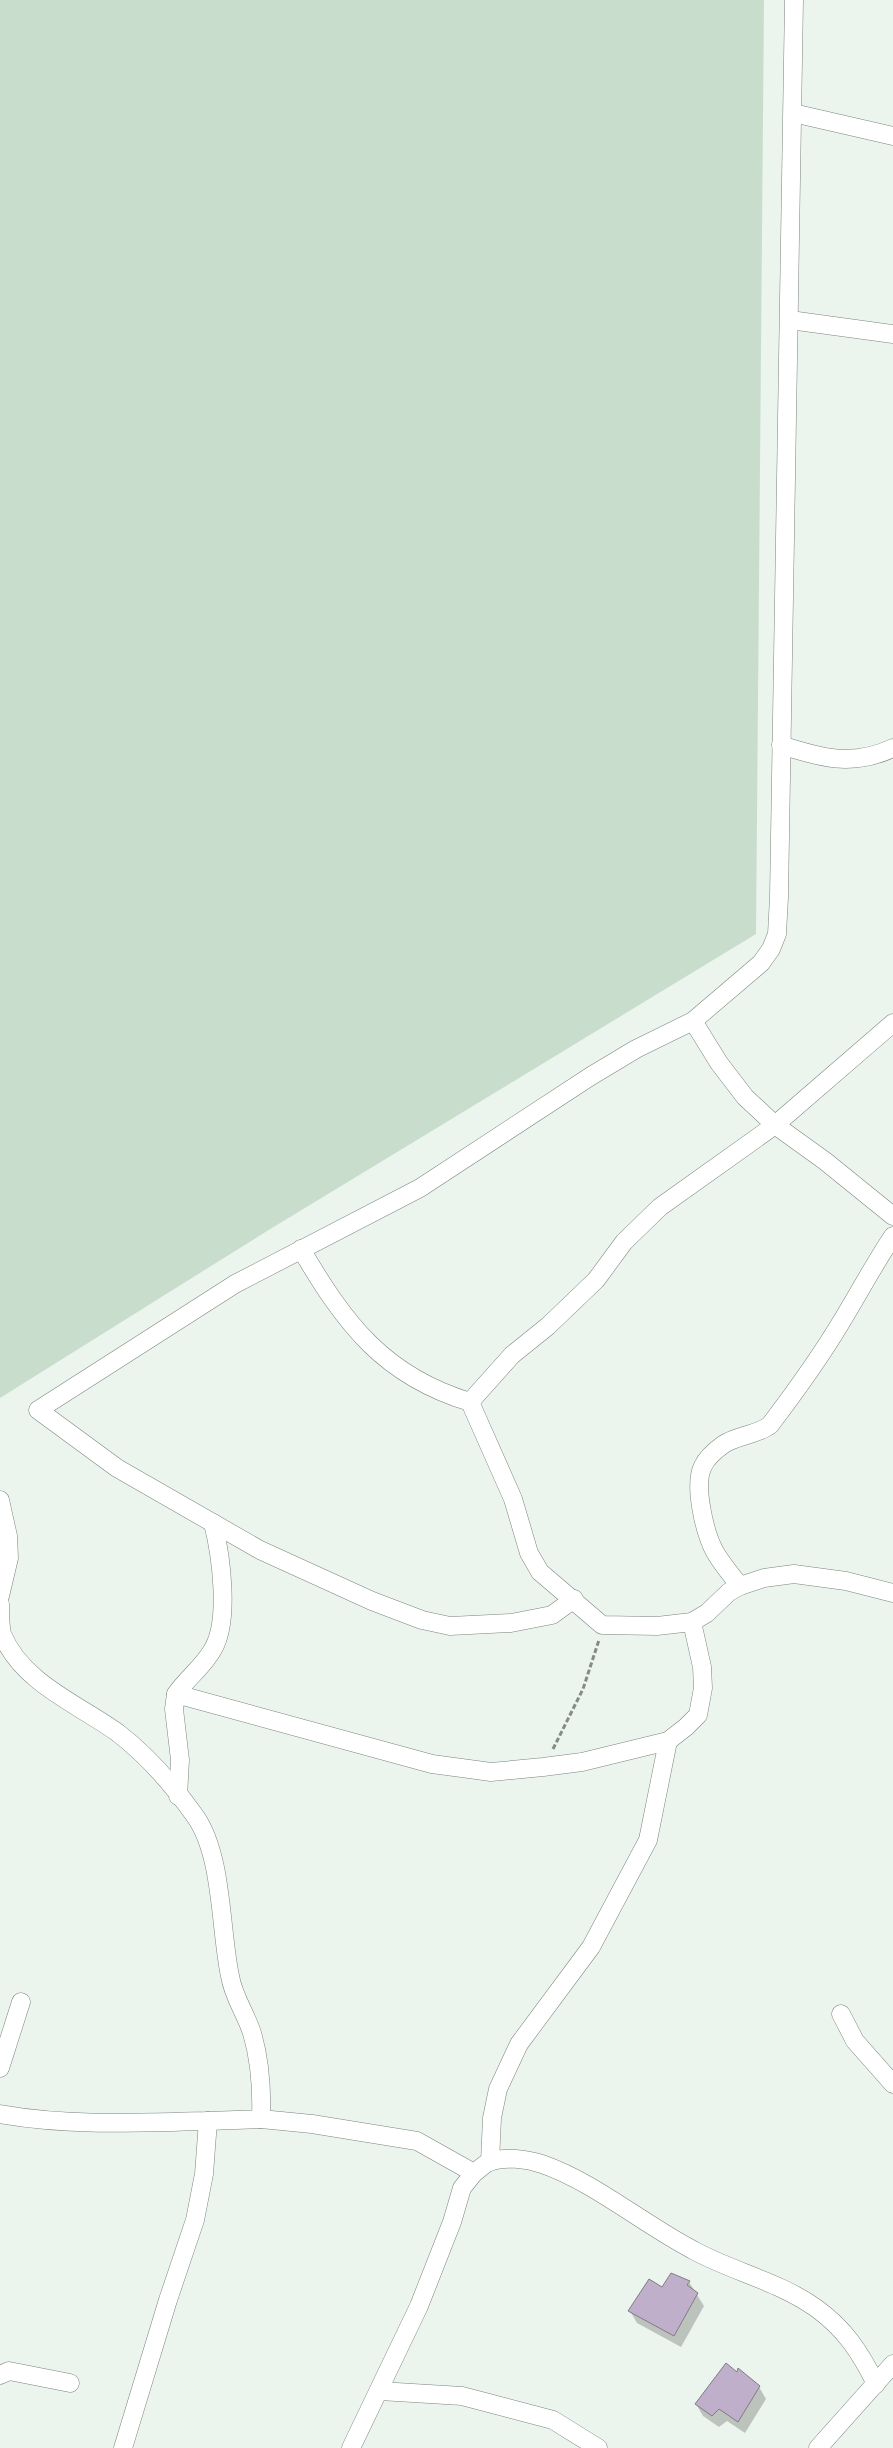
<svg xmlns="http://www.w3.org/2000/svg" width="893" height="2448" font-family="Ubuntu,sans-serif">
	<rect width="100%" height="100%" fill="#ebf4ed"/>
	<polygon fill="#c9ddcd" points="0,0 764,0 756,934 267,1231 0,1398"/>
	<g fill="#0003">
		<polygon points="689,2282 704,2306 681,2347 637,2323 630,2311 662,2288"/>
		<polygon points="737,2374 759,2387 766,2399 745,2433 727,2421 719,2427 703,2416 696,2404"/>
	</g>
	<g fill="#c0afcb" stroke="#807b83">
		<polygon points="671,2273 690,2281 687,2285 698,2293 674,2336 628,2311 649,2279 662,2287"/>
		<polygon points="726,2363 737,2372 738,2368 760,2386 738,2422 719,2409 712,2416 695,2404"/>
	</g>
	<g fill="none" stroke-linecap="round" stroke-linejoin="round">
		<defs>
			<g id="minor">
				<polyline points="793,113 893,136"/>
				<polyline points="790,320 893,334"/>
				<path d="M781,745C821,758 852,767 893,748"/>
				<polyline points="693,1021 719,1063 745,1097 775,1125 825,1161 893,1216"/>
				<path d="M301,1249C345,1324 384,1376 470,1402L513,1499L529,1553L540,1572L602,1625L657,1626L692,1622L707,1613L729,1592L740,1586L764,1578L794,1574L846,1581L893,1593"/>
				<polyline points="470,1402 512,1355 548,1326 596,1280 624,1242 660,1207 775,1125 893,1023"/>
				<polyline points="0,1500 8,1536 9,1558 0,1596"/>
				<path d="M213,1523C221,1555 230,1620 213,1649C204,1666 187,1678 176,1694L432,1764L491,1772L543,1767L582,1762L668,1741L686,1727L698,1715L703,1688L702,1667L692,1622"/>
				<path d="M740,1586C731,1575 722,1564 715,1552C705,1534 693,1485 703,1466C707,1457 717,1449 724,1444C738,1435 757,1435 770,1425C795,1392 819,1359 840,1324C858,1295 874,1264 893,1236"/>
				<polyline points="574,1599 552,1615 511,1623 450,1626 422,1620 372,1601 260,1550 117,1468 38,1410 235,1284 420,1188 591,1076 636,1049 693,1021 761,963 771,949 777,934 779,897 794,0"/>
				<path d="M0,1604C0,1613 0,1626 2,1634C22,1683 78,1704 118,1733C148,1756 173,1785 195,1816C223,1855 220,1929 230,1976C233,1996 246,2014 252,2033C260,2060 262,2091 261,2119L208,2121L204,2174L195,2220L168,2300L123,2448"/>
				<polyline points="176,1694 174,1709 180,1760 178,1796"/>
				<polyline points="841,2014 855,2041 893,2084"/>
				<polyline points="0,2068 21,2002"/>
				<path d="M0,2114C68,2126 139,2123 208,2121"/>
				<path d="M261,2119L312,2124L417,2141L474,2173C479,2170 484,2164 489,2162C504,2156 527,2159 542,2164C594,2182 643,2224 693,2250C733,2272 778,2281 816,2308C845,2329 860,2352 876,2384"/>
				<polyline points="490,2162 492,2118 498,2089 519,2044 591,1947 648,1840 668,1741"/>
				<polyline points="0,2375 9,2371 70,2383"/>
				<polyline points="380,2391 462,2396 553,2420 598,2448"/>
				<polyline points="351,2448 419,2306 452,2222 462,2188 474,2173"/>
				<polyline points="818,2448 893,2364"/>
			</g>
		</defs>
		<use href="#minor" stroke="#7c847e" stroke-width="19"/>
		<polyline stroke="#858c87" stroke-width="3" stroke-dasharray="5 2.5" stroke-linecap="butt" points="553,1749 583,1689 599,1640"/>
		<use href="#minor" stroke="#fff" stroke-width="18"/>
	</g>
</svg>
